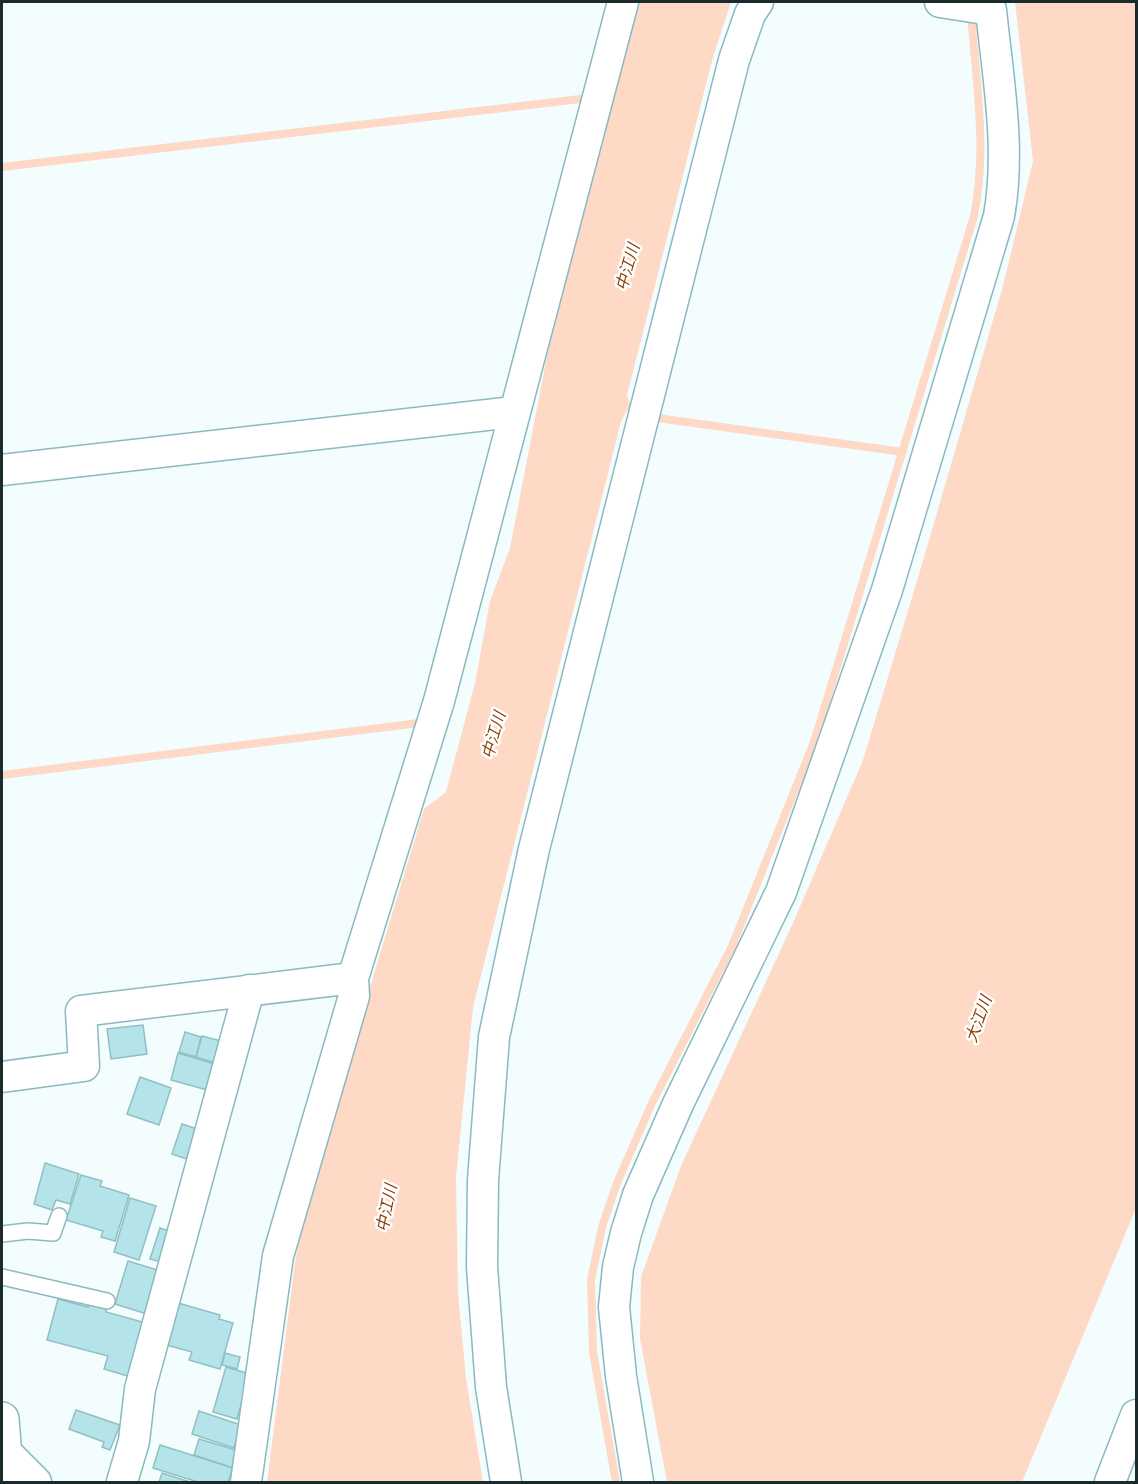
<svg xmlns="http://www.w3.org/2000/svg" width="1138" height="1484" font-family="Arial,'Noto Sans JP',sans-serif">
	<rect width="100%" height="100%" fill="#f3fdfe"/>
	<g fill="#fdd9c6">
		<polygon points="636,2 731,2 713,57 627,395 629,401 637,410 627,410 621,422 473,1007 456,1177 458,1294 466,1378 483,1482 267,1482 295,1263 306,1198 424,809 446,792 475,683 490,601 510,548 548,351"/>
		<polygon points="1015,2 1136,2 1136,1208 1022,1482 667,1482 640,1339 641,1277 681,1166 793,923 863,760 920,571 1003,286 1033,161"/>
	</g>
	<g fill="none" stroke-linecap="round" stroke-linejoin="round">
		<g stroke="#fdd9c6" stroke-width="8">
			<polyline points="2,167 580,99"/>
			<polyline points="657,418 903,452"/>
			<polyline points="2,775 419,723"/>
			<path d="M616,1482L593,1352L591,1280L602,1227L617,1183L652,1103L732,946L814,742L974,216C987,152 977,89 972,25"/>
		</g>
	</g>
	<g fill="#b4e4e9" stroke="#91bfc4" stroke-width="1.5">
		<polygon points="143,1025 147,1054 111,1059 107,1029"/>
		<polygon points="185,1032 201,1037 196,1057 179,1052"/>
		<polygon points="202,1036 225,1042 219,1064 196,1057"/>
		<polygon points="178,1053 218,1065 211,1091 171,1080"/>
		<polygon points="140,1077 171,1088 159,1125 127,1114"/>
		<polygon points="182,1124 203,1131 193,1161 172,1154"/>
		<polygon points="45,1163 79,1174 70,1204 56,1200 52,1210 34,1204"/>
		<polygon points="81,1175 102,1181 100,1186 129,1195 115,1241 101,1237 103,1231 66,1220"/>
		<polygon points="130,1198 156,1206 139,1260 114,1252"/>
		<polygon points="160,1228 174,1233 165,1263 150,1259"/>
		<polygon points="128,1261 164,1272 150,1315 115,1304"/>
		<polygon points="58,1299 88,1307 89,1303 106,1308 106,1312 146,1323 131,1377 104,1369 108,1356 47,1340"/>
		<polygon points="171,1301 220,1315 219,1319 233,1323 220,1369 189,1360 192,1352 159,1343"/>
		<polygon points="225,1353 240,1357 237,1369 222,1365"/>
		<polygon points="226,1367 250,1374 237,1419 213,1412"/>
		<polygon points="76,1410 120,1425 110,1450 102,1447 104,1442 69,1429"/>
		<polygon points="199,1411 241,1425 234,1448 192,1434"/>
		<polygon points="199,1439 239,1451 233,1468 194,1455"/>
		<polygon points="160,1445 233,1468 228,1482 198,1482 153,1468"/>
		<polygon points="162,1473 190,1482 159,1482"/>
	</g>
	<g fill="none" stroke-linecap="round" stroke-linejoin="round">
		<defs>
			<g id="lane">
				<polyline points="2,1234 28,1231 53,1233 59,1216"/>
				<polyline points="2,1277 107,1301"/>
			</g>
			<g id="street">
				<polyline points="2,470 513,412"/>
				<polyline points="2,1077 84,1066 81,1011 353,978"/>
				<polyline points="2,1457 5,1451 36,1482"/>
				<polyline points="122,1482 134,1441 140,1389 249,990"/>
				<polyline points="246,1482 278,1256 354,996 353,978 439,701 623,2"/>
				<polyline points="506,1482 491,1387 482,1267 483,1180 494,1037 534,849 734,60 750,14 758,2"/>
				<path d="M638,1482L621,1376L614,1307L618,1267L626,1233L638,1195L678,1104L781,892L887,590L999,216C1011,148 998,79 991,10L940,2"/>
				<polyline points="1110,1482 1136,1415"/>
			</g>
			<polyline id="secondary" points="2,1419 7,1482"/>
		</defs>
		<use href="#lane" stroke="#8bb9bf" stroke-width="18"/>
		<use href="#street" stroke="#8bb9bf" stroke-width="33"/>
		<use href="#secondary" stroke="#8bb9bf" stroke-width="36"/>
		<use href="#lane" stroke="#fff" stroke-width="15"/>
		<use href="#street" stroke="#fff" stroke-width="30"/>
		<use href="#secondary" stroke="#fff" stroke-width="33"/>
	</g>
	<g text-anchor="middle" stroke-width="5" stroke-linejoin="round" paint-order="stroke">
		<g font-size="16" font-style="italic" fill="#8a3f06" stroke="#fff">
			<text transform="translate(627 267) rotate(-74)" y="6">中江川</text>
			<text transform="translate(493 735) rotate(-74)" y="6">中江川</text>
			<text transform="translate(978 1019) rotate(-70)" y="6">大江川</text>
			<text transform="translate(386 1208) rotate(-79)" y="6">中江川</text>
		</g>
	</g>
	<rect width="1138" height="1484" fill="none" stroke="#192b2d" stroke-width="6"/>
</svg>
